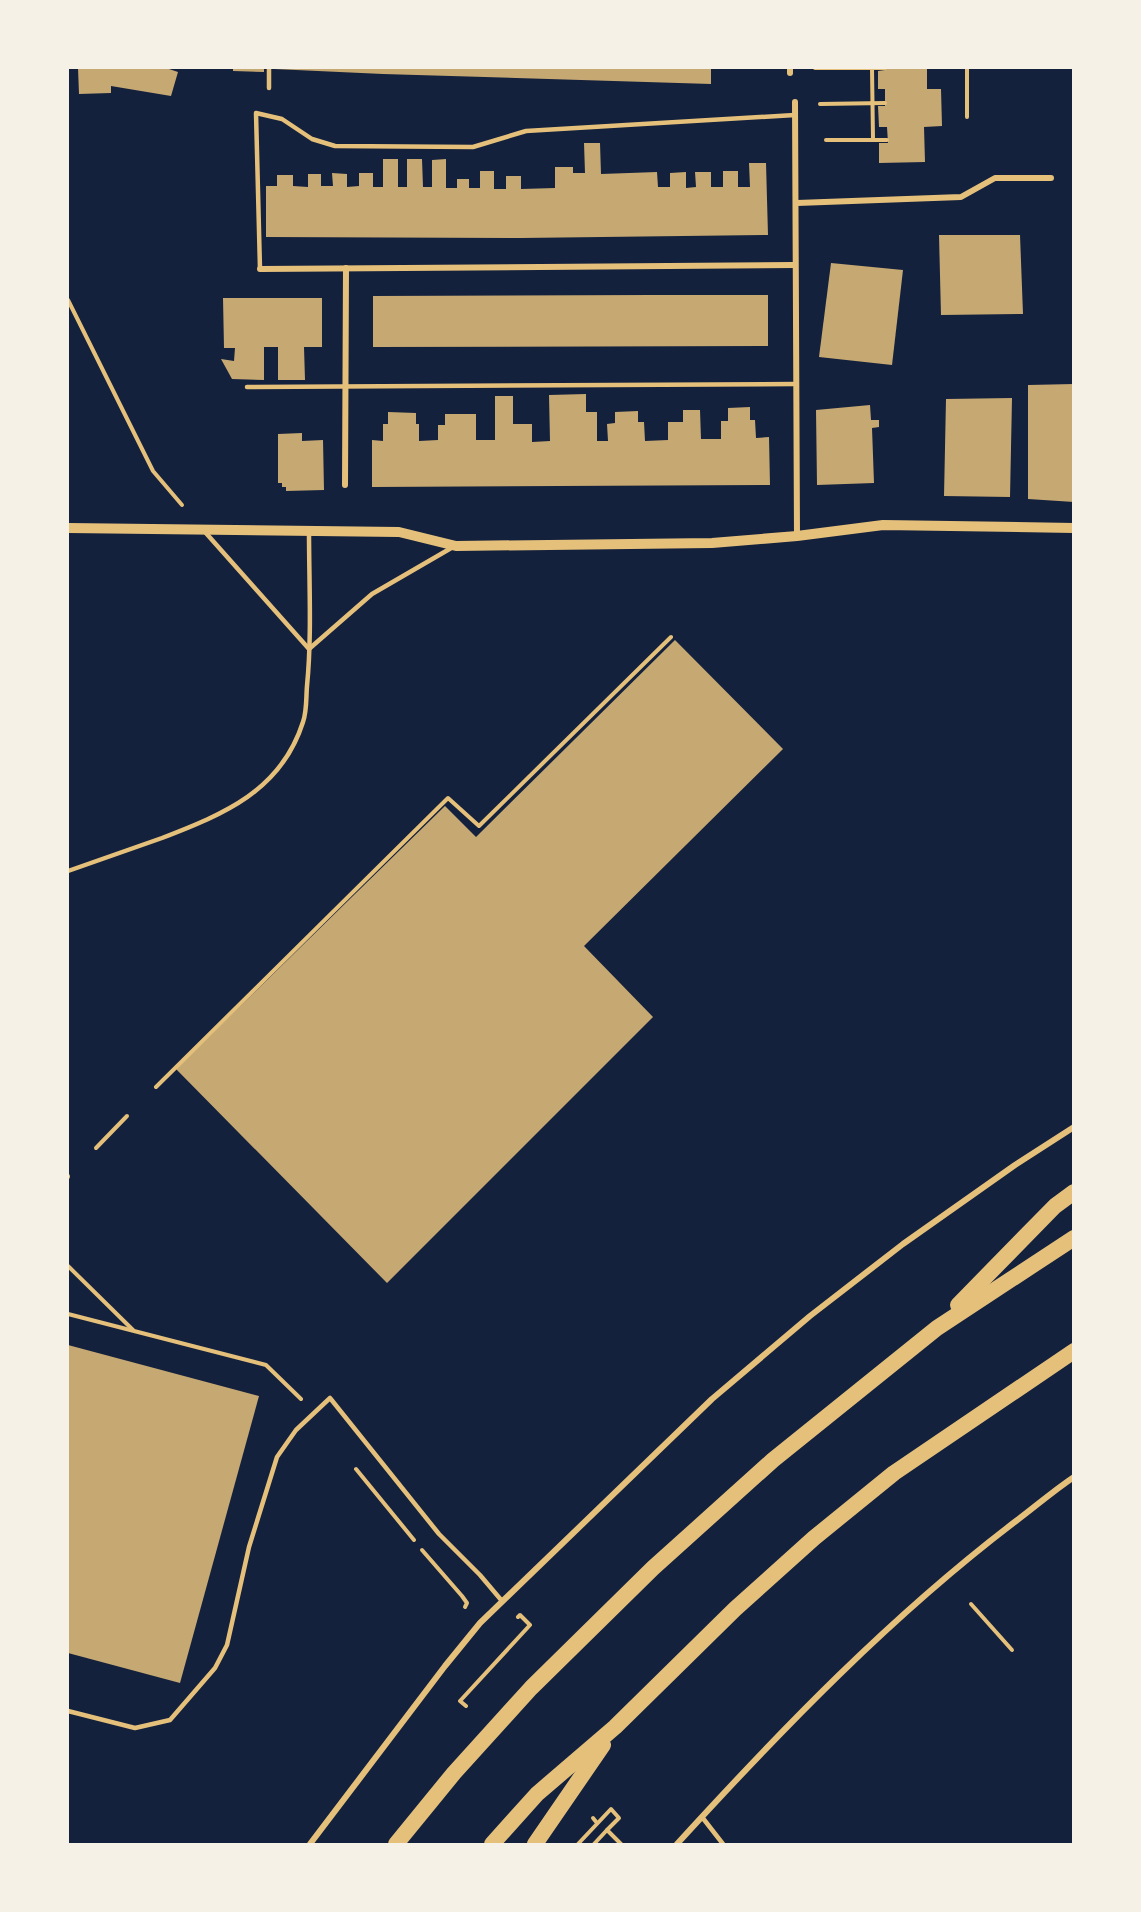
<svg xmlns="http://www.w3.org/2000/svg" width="1141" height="1912" font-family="'PT Sans',sans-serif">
	<rect width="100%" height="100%" fill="#14213d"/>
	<g fill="#c6a872">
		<polygon points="78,68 166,68 178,72 171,96 111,86 111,93 79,94"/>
		<polygon points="233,68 264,68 264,72 233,71"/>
		<polygon points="274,68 711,68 711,84 383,74 274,69"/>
		<polygon points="885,68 927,68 927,89 941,89 942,126 924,127 925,162 879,163 879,143 888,143 887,127 879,127 878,106 885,106 885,89 878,89 878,71 885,70"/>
		<polygon points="584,143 600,143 601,174 657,172 658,187 670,187 670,173 686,172 686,188 696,187 695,172 711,172 711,187 723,187 723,171 738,171 738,187 750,187 749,163 766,163 768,235 521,238 266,237 266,186 277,186 277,175 293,175 293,186 308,187 308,174 321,174 321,186 333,186 332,173 347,174 347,187 359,186 359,173 373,173 373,187 383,187 383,159 398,159 398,187 407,187 407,159 422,159 423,187 432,187 432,160 446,159 446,188 457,188 457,179 469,179 469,188 480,188 480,171 494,171 494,189 506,189 506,176 521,176 521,189 555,188 555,167 573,167 573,173 585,173"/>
		<polygon points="939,235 1020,235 1023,314 941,315"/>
		<polygon points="831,263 903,270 892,365 819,357"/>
		<polygon points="653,295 768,295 768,346 373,347 373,296"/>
		<polygon points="223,298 322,298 322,347 304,347 305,380 278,380 278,347 264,347 264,380 232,379 221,359 234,361 235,348 224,348"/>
		<polygon points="1074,384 1074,502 1028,499 1028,385"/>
		<polygon points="586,394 586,412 597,412 597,441 608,441 607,424 615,423 615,412 638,411 638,422 644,422 645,441 668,440 668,422 683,422 683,410 700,410 701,439 721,439 721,421 728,421 728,408 750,407 750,420 755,420 756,438 769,437 770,485 372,487 372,440 383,441 383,424 388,424 388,412 416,413 416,424 419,424 419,441 438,440 438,425 445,425 445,414 476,414 476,440 495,440 495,396 513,396 513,424 532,424 532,442 550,441 549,395"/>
		<polygon points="1012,398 1010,497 944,496 946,399"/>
		<polygon points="870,405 871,420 879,420 879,427 872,428 874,483 817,485 816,410"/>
		<polygon points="302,433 302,441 323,440 324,490 286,491 286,487 282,487 282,483 278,483 278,434"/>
		<polygon points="675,640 783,749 584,946 653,1017 387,1283 176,1069 445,806 476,837"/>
		<polygon points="68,1345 259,1396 180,1683 68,1653"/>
	</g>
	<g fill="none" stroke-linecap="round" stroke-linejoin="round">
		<g stroke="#e5c07b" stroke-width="4">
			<polyline points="815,68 885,68"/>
			<polyline points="872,68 873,139"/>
			<polyline points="820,104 885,103"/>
			<polyline points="967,117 967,68"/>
			<polyline points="826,140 887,140"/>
			<polyline points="68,300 153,471 182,505"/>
			<polyline points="156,1087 448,798 479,826 671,637"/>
			<polyline points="96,1148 127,1116"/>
			<polyline points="68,1177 68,1176"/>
			<polyline points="68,1266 133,1330"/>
			<polyline points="68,1314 266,1365 301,1399"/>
			<polyline points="356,1469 414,1540"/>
			<polyline points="422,1550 462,1596 467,1603 465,1607"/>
			<polyline points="971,1604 1012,1650"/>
			<polyline points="466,1706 460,1701 530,1625 520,1615 518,1617"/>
			<polyline points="593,1818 597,1823"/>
			<polyline points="578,1844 611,1809 619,1818 607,1830"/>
			<polyline points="594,1844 607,1830 621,1844"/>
		</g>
		<g stroke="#e5c07b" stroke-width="4.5">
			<polyline points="269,88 269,68"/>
			<polyline points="260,269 256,113 282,119 312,139 335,146 473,147 526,131 795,115"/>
			<polyline points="247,387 795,384"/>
			<polyline points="205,532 309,649"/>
			<polyline points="309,649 372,594 453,547"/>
			<path d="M68,871C99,860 131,849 162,838C224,814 281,791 303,722C307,711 306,697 307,686C312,635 309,583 309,531"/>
			<polyline points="68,1711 135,1728 170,1720 215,1668 227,1645 249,1547 277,1457 296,1430 330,1398 439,1534 480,1575 502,1601"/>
			<polyline points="702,1817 723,1844"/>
		</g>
		<g stroke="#e5c07b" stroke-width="6">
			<polyline points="790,68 790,73"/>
			<polyline points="795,102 797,536"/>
			<polyline points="797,203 961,197 995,178 1051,178"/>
			<polyline points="260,269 794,265"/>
			<polyline points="345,485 346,268"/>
			<polyline points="310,1844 445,1666 480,1623 712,1399 810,1316 903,1244 1015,1165 1074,1127"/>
			<path d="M677,1844C782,1729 891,1616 1016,1521C1035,1507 1053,1491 1074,1477"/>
		</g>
		<polyline stroke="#e5c07b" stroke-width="10" points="68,528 399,532 456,546 712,543 797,536 883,525 1074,528"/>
		<g stroke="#e5c07b" stroke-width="16">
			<polyline points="958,1305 1055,1206 1074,1192"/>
			<polyline points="396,1844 454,1773 531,1688 653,1568 773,1460 937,1328 1074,1238"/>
			<polyline points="492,1844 537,1794 615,1727 735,1609 814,1538 894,1473 1074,1351"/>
			<polyline points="535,1844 603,1745"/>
		</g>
	</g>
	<rect width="1141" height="1912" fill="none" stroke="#f6f1e7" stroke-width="138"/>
</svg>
